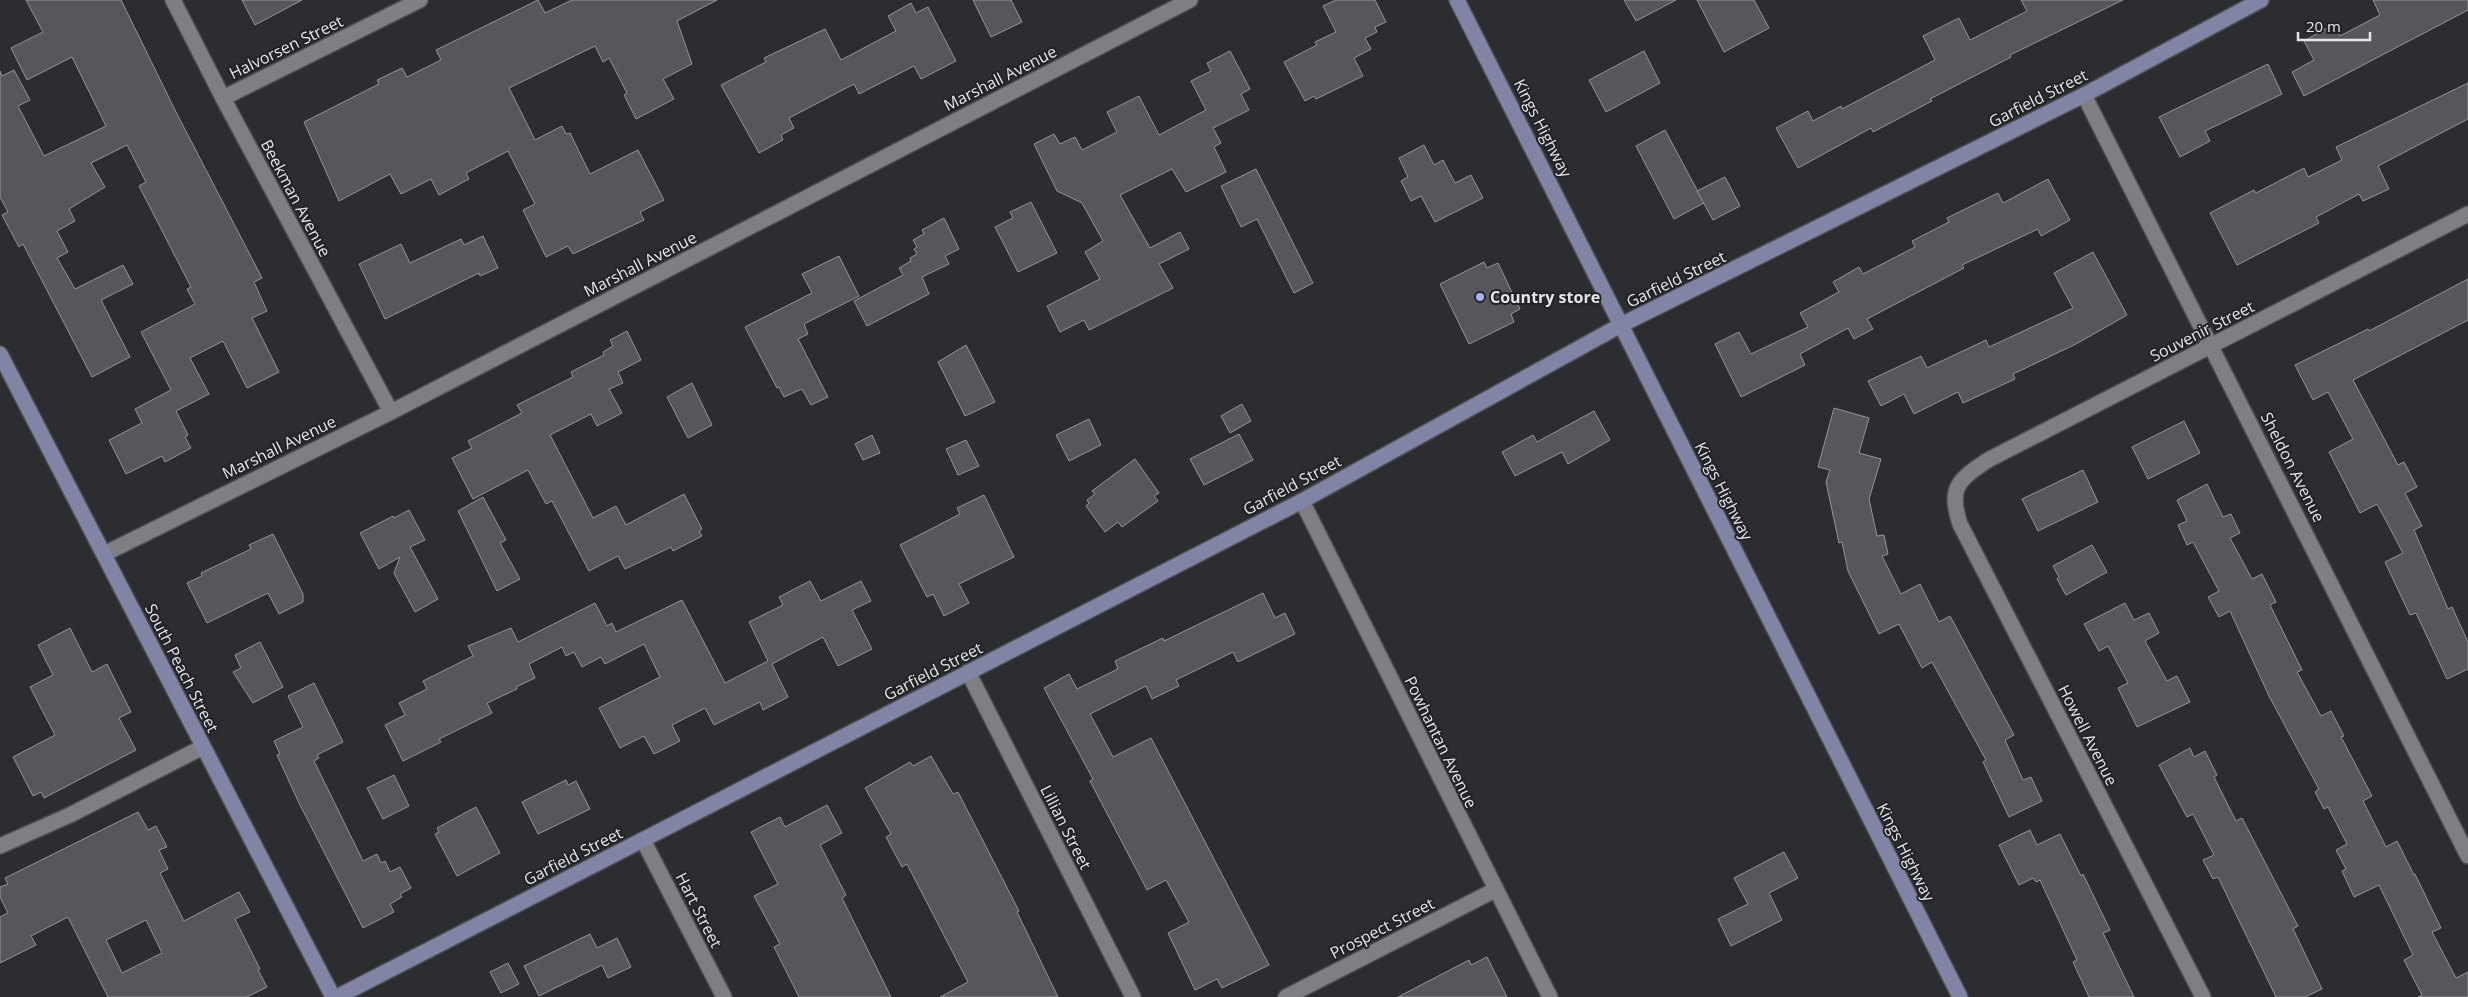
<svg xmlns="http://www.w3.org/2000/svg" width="2468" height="997" font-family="'Open Sans',sans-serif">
	<rect width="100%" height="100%" fill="#2c2d31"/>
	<g fill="#56565b" stroke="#949499" fill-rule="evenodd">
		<polygon points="26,0 121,0 176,112 262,278 254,282 267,311 252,318 279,372 247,388 223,341 190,358 209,394 176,411 188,435 185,437 191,448 165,462 162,456 126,474 109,440 142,423 135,409 171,390 141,332 195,304 187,289 191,287 139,186 146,182 127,145 91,163 105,187 69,209 75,221 57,231 68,252 57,258 75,289 123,265 133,284 101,300 130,357 92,377 23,244 19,247 2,215 8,212 0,197 0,71 2,76 14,70 30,100 18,106 44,156 106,126 72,57 27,80 11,48 43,32"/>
		<polygon points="242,0 302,0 255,25"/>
		<polygon points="538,0 545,13 572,0 717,0 677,21 692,64 663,79 674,99 636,119 624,95 627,93 609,58 603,62 595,46 509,88 535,140 562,126 566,134 570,133 590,174 638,150 664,200 640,212 644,220 573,254 568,246 546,257 523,210 535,204 508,151 466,173 469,179 439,195 431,179 401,194 390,174 339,201 304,122 379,84 377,80 402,68 407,77 441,60 436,50"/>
		<polygon points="973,0 1011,0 1022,22 991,37"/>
		<polygon points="1336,0 1375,0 1386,22 1375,27 1377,32 1365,38 1371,49 1354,58 1363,76 1316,99 1314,96 1305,101 1284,62 1317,45 1315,42 1336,32 1323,6"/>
		<polygon points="1624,0 1676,0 1636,21"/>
		<polygon points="1697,0 1754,0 1769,28 1724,52"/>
		<polygon points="2021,0 2123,0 2010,55 2011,57 1930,99 1932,101 1873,132 1871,128 1798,168 1776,128 1808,111 1813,121 1841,106 1842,109 1935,60 1923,36 1959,18 1970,40 2027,11"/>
		<polygon points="2373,0 2468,0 2468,10 2304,96 2292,72 2314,60 2304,41 2334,24 2340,36 2380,15"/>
		<polygon points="911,3 916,13 928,7 956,61 921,79 914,66 859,94 854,84 789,118 794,128 781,135 783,140 759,153 721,85 766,62 764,58 825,29 841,60 896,31 888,16"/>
		<polygon points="1230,51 1250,89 1241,94 1249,110 1213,128 1221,143 1214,147 1226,172 1186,192 1172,169 1120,195 1150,248 1180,232 1189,249 1159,264 1173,288 1089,330 1084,320 1060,332 1047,306 1100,279 1085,252 1103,241 1082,203 1057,191 1034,144 1054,134 1060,144 1075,137 1082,150 1117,132 1107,112 1139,96 1159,135 1206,110 1191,81 1211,71 1207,63"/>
		<polygon points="1644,51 1660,83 1606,112 1589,80"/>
		<polygon points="2268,64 2282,94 2205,131 2210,141 2180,157 2159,117"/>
		<polygon points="2468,83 2468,119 2378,166 2389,189 2363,201 2359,194 2316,217 2319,223 2237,265 2210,213 2254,190 2256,193 2304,168 2308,177 2342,160 2336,147"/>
		<polygon points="1665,130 1704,203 1674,219 1636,146"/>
		<polygon points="1424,145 1434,165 1443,160 1455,183 1471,175 1483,198 1435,222 1421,196 1411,201 1401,181 1408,177 1399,158"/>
		<polygon points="1256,169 1313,283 1294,293 1257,219 1241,227 1221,186"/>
		<polygon points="1725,177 1740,206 1713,220 1697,191"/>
		<polygon points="2048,179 2070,220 2041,236 2038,229 1962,265 1964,268 1867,319 1873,329 1854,339 1848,328 1800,354 1805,365 1741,397 1715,344 1739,332 1751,354 1808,327 1800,313 1839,292 1833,282 1859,267 1863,274 1915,247 1912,241 1949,222 1947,218 1998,193 2003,203"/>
		<polygon points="1031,202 1057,253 1018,272 995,227 1013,218 1010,212"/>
		<polygon points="944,218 959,249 945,256 949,264 922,277 929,294 867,326 854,301 903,275 899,268 911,261 910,258 917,254 914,249 917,247 913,240 924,234 922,230"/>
		<polygon points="483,236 498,268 480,276 479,273 385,319 359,264 401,244 410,263 461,239 464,245"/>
		<polygon points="2093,252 2127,315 2076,344 2013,374 2015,379 1963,403 1958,392 1914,414 1904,394 1881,406 1868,381 1921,356 1927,368 1986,340 1989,347 2073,308 2054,273"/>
		<polygon points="839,256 859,296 804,324 808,334 798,339 828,397 811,405 802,389 784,397 779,387 777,388 745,327 812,293 802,274"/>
		<polygon points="1484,262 1487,268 1498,263 1520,309 1511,314 1514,322 1469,344 1440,284"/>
		<polygon points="2468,279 2468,320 2353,380 2398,465 2404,462 2417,487 2405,493 2422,526 2414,530 2448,609 2452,607 2468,642 2468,669 2447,679 2416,613 2410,615 2385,562 2403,553 2377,504 2360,513 2329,452 2353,439 2328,392 2313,400 2295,365 2368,329 2369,331"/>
		<polygon points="627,331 641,360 618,372 623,383 609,389 622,413 597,426 591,414 550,435 593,518 616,506 626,525 684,494 702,529 699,531 702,536 673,551 671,547 625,569 618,556 589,571 552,501 546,504 528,470 473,499 452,458 472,448 468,441 522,413 517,405 573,377 571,372 604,355 603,352 613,346 610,340"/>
		<polygon points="966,345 995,402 965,416 938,362"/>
		<polygon points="692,383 712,425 688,438 667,397"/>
		<polygon points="1242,404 1251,421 1230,433 1221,416"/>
		<polygon points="1834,408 1869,418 1859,453 1881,459 1869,499 1877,536 1884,535 1888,554 1882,556 1901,594 1920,584 1939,622 1950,616 2014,735 2005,740 2023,780 2031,777 2042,801 2009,817 1983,762 1986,760 1932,662 1922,668 1899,624 1879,634 1848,571 1842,542 1839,543 1826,482 1830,470 1818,467"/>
		<polygon points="1594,411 1610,440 1568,464 1562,452 1515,476 1502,452 1533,435 1537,442"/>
		<polygon points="1089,419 1101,445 1069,461 1056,435"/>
		<polygon points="2184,421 2200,453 2148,479 2132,447"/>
		<polygon points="1239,434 1253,460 1204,485 1190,459"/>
		<polygon points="872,435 880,453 863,460 855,444"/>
		<polygon points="966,440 979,466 958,475 946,449"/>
		<polygon points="1135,459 1159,493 1154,496 1158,501 1122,527 1118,522 1105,532 1086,506 1089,503 1087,500 1095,494 1092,491"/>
		<polygon points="2083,470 2098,502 2038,531 2022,499"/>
		<polygon points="2207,484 2223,517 2231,514 2240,533 2230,538 2252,579 2262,574 2276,602 2270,605 2302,670 2297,672 2321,716 2331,711 2344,736 2341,737 2372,796 2363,801 2386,847 2397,841 2414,875 2415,874 2441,928 2432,932 2456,978 2468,972 2468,997 2418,997 2422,995 2404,960 2413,955 2379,885 2354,897 2342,871 2346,869 2336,850 2347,844 2328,807 2324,809 2315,792 2319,789 2269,696 2230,611 2219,617 2208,597 2219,591 2193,542 2187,545 2178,525 2187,521 2177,500"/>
		<polygon points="984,495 1014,557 959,584 969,603 944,616 933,594 927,597 900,545 960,514 957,508"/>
		<polygon points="483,497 506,540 500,543 520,579 497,591 458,511"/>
		<polygon points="409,510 425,540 410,547 438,599 415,612 394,573 400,557 379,569 360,533 393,516 394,518"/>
		<polygon points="273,534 303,594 303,602 279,614 268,593 207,623 187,583 202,576 201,573 251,549 249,545"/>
		<polygon points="2092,545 2107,572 2066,595 2057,579 2059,577 2053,566"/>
		<polygon points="810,581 821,601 861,581 871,601 852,610 872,649 838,666 823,637 772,664 788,697 763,710 760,702 714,725 705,708 672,725 680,741 654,754 644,736 620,748 599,708 660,677 644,644 605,664 601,657 582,667 574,652 566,656 562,647 529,664 535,678 516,687 517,689 487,703 492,713 439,739 441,742 403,761 385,725 405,715 399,703 427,689 423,681 473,656 468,646 511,628 518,642 595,603 607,626 612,623 616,632 682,600 725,683 768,661 749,622 783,605 779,597"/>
		<polygon points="1263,593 1275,618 1285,613 1295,634 1238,662 1233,652 1176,680 1179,686 1152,699 1146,686 1090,714 1113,757 1151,738 1269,965 1222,988 1217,979 1195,990 1168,933 1189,922 1166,880 1147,890 1090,781 1093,779 1044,688 1069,674 1077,689 1118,669 1115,661 1163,638 1164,641"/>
		<polygon points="2125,603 2134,620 2149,613 2159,633 2145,641 2167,681 2177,676 2190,702 2137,727 2118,688 2128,683 2108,646 2099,651 2084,624"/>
		<polygon points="70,628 92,672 107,664 131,712 119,718 136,750 44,798 41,792 33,796 13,757 55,735 30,687 53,675 38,645"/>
		<polygon points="260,642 283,687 253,703 233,672 241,668 235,655"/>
		<polygon points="314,683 343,742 317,755 319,758 314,761 363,861 377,854 381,863 385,861 390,872 400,867 411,888 400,894 402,897 390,904 394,912 363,928 299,803 277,755 280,754 274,741 303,727 288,696"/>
		<polygon points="2190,748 2194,757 2205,751 2217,775 2214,777 2236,821 2242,818 2298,926 2293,929 2322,989 2305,997 2276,997 2218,877 2213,879 2203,860 2214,855 2193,814 2187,817 2159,765"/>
		<polygon points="931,756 953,794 958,792 1019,911 1017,912 1058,997 940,997 968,982 907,864 902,867 886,837 891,834 865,788 910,762 913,766"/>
		<polygon points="394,775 409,806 383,819 367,788"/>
		<polygon points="566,780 568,785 576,781 590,809 538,834 522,802"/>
		<polygon points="827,805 842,833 820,845 846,895 842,898 891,997 799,997 774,947 780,944 754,896 778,884 751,832 780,817 785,827"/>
		<polygon points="476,807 500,853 457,876 435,834 439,832 437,828"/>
		<path d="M138,812L148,830L156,826L167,847L159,850L168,869L160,873L184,921L239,892L250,912L235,919L260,969L258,970L267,987L247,997H108L68,917L31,936L36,945L0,963V917L8,913L0,897V887L8,884L5,878ZM146,920L162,953L122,973L106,940Z"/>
		<polygon points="2030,830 2037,845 2060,834 2081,876 2083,874 2110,930 2103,933 2134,997 2089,997 2073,962 2077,960 2040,880 2036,882 2033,878 2019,885 1999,845"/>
		<polygon points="1784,852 1798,878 1769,893 1782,920 1731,946 1718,919 1748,904 1734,878"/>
		<polygon points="590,934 597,948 617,938 631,967 608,978 602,965 539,996 524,966"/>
		<polygon points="1487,957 1507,997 1398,997 1469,960 1471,965"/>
		<polygon points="508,963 519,984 501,993 490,972"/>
	</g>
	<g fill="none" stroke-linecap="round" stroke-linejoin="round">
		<defs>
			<g id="street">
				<polyline points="173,0 223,98 391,412"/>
				<polyline points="2084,95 2468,856"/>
				<polyline points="223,98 420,0"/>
				<polyline points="1302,501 1550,997"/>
				<polyline points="104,554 391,412 1190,0"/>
				<polyline points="968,672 1133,997"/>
				<polyline points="643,840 724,997"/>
				<polyline points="0,846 70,815 203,747"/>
				<polyline points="1286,997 1495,890"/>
				<path d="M2203,997L1960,524C1948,488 1958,480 1988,460L2468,214"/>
			</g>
			<g id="secondary">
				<polyline points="1457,0 1960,997"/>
				<polyline points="0,354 333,997"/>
				<polyline points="337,997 1302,501 1621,325 2084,95 2261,0"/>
			</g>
		</defs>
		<use href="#street" stroke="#4a4b4f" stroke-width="18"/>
		<use href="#secondary" stroke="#4a4b4f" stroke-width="18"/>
		<use href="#street" stroke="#7e7e83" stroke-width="15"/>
		<use href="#secondary" stroke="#8284a6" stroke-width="15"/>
	</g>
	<circle fill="#aab0fc" stroke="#222327" stroke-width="2" cx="1480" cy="297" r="5"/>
	<g text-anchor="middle" stroke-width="4" stroke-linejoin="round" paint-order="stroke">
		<g font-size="16" fill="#e5e6e9" stroke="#222327">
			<text transform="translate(286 47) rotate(-26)" y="6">Halvorsen Street</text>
			<text transform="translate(1000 78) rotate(-27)" y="6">Marshall Avenue</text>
			<text transform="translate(2038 98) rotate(-27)" y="6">Garfield Street</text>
			<text transform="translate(1543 128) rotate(63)" y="6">Kings Highway</text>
			<text transform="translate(296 198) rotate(62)" y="6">Beekman Avenue</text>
			<text transform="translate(640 264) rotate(-27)" y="6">Marshall Avenue</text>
			<text transform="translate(1676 279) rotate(-26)" y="6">Garfield Street</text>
			<text transform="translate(2202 331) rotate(-27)" y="6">Souvenir Street</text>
			<text transform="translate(279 447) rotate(-26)" y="6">Marshall Avenue</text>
			<text transform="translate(2293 467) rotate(63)" y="6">Sheldon Avenue</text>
			<text transform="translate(1292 485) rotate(-28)" y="6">Garfield Street</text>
			<text transform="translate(1724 491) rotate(63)" y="6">Kings Highway</text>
			<text transform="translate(182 668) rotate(63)" y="6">South Peach Street</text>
			<text transform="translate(933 671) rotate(-27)" y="6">Garfield Street</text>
			<text transform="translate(2088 735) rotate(63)" y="6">Howell Avenue</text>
			<text transform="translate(1441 742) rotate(64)" y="6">Powhantan Avenue</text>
			<text transform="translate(1066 827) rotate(63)" y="6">Lillian Street</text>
			<text transform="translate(1906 852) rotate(63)" y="6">Kings Highway</text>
			<text transform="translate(573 856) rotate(-27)" y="6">Garfield Street</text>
			<text transform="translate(699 910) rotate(63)" y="6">Hart Street</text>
			<text transform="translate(1382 928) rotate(-27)" y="6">Prospect Street</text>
		</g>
		<g font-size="16" font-weight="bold" fill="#e5e6e9" stroke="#222327" text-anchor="start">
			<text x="1490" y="303">Country store</text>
		</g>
	</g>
	<path d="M2298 32v8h72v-8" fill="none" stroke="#e5e6e9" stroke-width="2.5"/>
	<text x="2306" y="32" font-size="15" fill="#e5e6e9" stroke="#222327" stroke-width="4" paint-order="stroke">20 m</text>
</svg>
